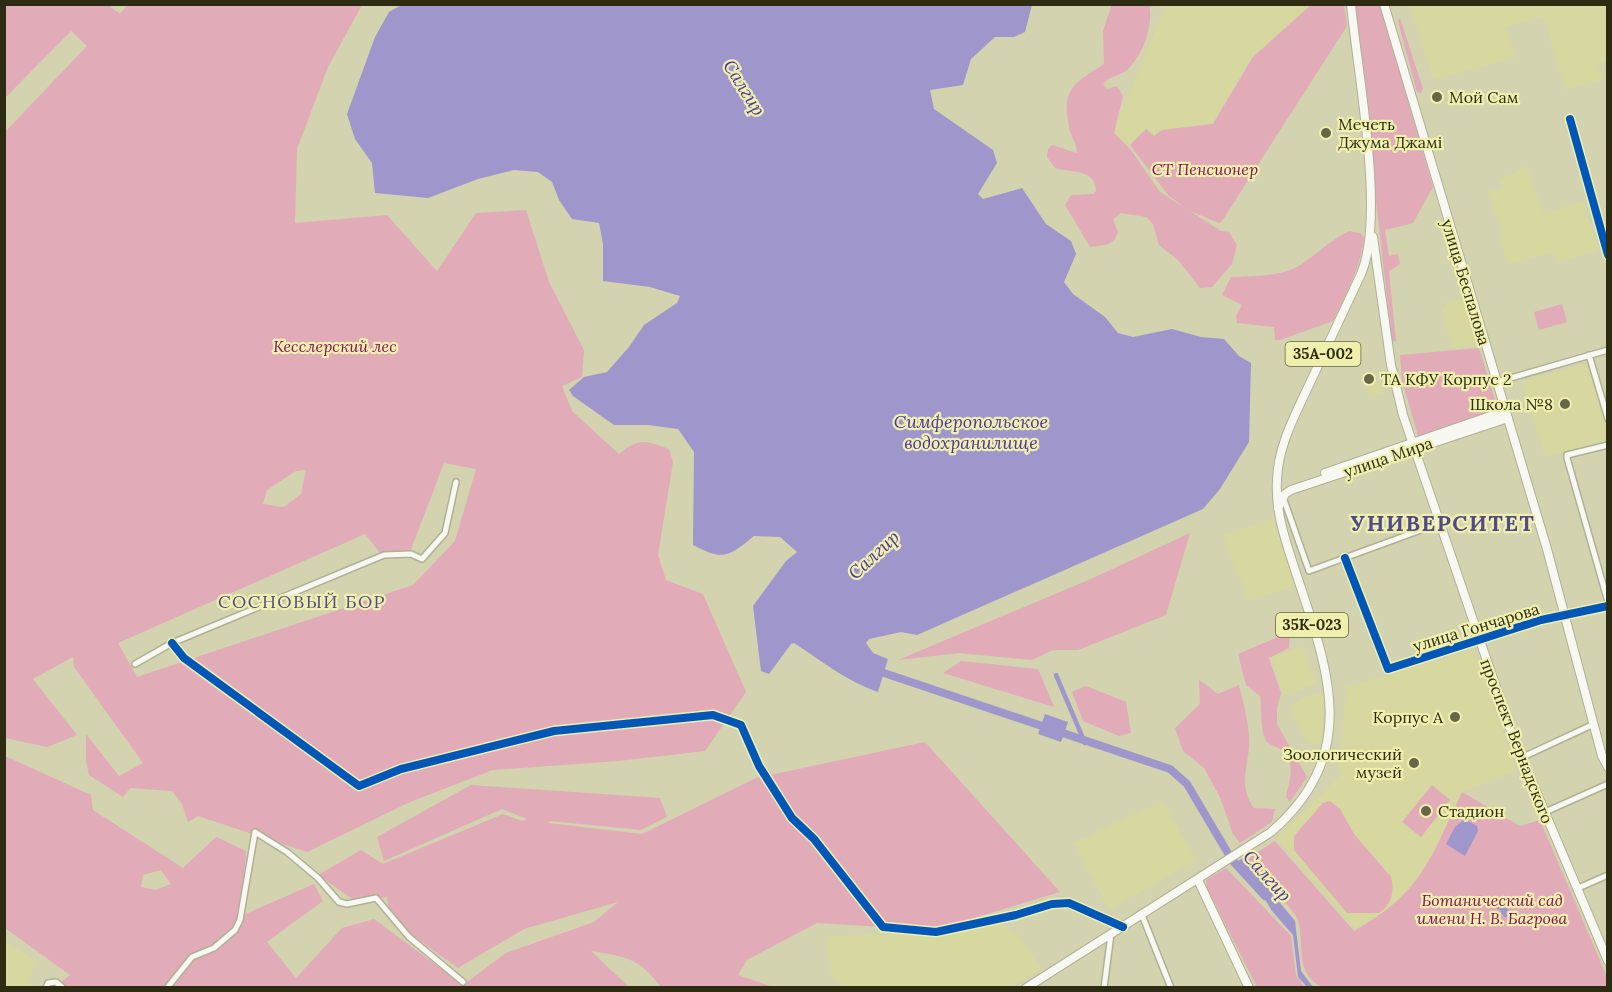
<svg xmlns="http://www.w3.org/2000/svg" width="1612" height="992" font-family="Lora,serif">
	<rect width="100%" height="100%" fill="#d3d3b0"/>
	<g fill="#d7d7a0">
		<polygon points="1166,5 1310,5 1252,57 1212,123 1162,130 1154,135 1146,128 1130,144 1121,140 1114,130"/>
		<polygon points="1538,5 1540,8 1540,5 1607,5 1607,61 1597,64 1599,71 1603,71 1602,80 1566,90 1543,17 1506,27 1515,58 1433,80 1410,5"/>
		<polygon points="1527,166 1543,214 1583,201 1599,250 1558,263 1556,255 1546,254 1508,265 1498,233 1502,232 1488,192 1502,188 1499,180"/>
		<polygon points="1455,300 1466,300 1479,343 1452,349 1441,308 1446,307 1445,303"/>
		<polygon points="1588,363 1607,428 1607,441 1545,457 1522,381"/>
		<polygon points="1372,371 1384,393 1369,398 1361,375"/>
		<polygon points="1273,519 1295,586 1249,601 1223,536"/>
		<polygon points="1303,646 1316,684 1284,695 1271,657"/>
		<polygon points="1474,650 1516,771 1462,792 1430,862 1408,891 1385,914 1356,929 1277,838 1339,777 1346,687"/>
		<polygon points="1320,693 1325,695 1320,745 1307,742 1289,707 1307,696"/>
		<polygon points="1163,801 1196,860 1109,910 1074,843"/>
		<polygon points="999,924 1018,934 1043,970 1007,987 848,987 831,976 826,936 958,933"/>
		<polygon points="4,940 35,961 28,987 5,987"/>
	</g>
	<g fill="#e1abb8" fill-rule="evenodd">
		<path d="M128,4L362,5L328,67L297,149L295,223L387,215L437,271L476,213L526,210L549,282L584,350L582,377L562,386L572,411L619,454C640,437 646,441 669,449L673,462L658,555L666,580L703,594L746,692L705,751L619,761L493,770L410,802L307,852L198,816L188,822L182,804L172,791L130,788L123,797L89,775L86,761V734L119,776L143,763L74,667L73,657L33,679L77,735L47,747L5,738V132L87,46L71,31L5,98V5H108L120,14ZM444,463L476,469L455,541L413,585L137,677L118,643L365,534L381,554L410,552ZM306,470L301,494L284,507L263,504L267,490L296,471Z"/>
		<path d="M1112,4L1149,5C1154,23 1143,56 1127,70C1120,76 1109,76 1103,84L1107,89L1117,86L1123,96L1114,133L1131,150L1160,192L1188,210L1169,196L1130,145L1146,129L1154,136L1162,130L1213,124L1253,57L1311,5H1344L1347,26L1222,221L1219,223L1190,211L1221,231L1229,232L1237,245L1232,264L1212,287L1200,288L1178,260L1159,245L1153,224L1146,217L1121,213L1113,219L1118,232L1114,241L1106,245L1090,247L1065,205L1071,195L1093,194L1096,191C1095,168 1071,173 1055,168L1047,157L1048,149L1052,145L1077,153C1077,145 1072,138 1070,131C1060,89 1073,84 1104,64L1103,31Z"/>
		<polygon points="1354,5 1380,5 1433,187 1413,223 1385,230 1389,256 1398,254 1400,264 1389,271 1396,341 1392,342"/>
		<polygon points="1400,18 1423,89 1421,93 1417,92 1398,21"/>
		<path d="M1349,231L1360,233L1364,238C1360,269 1346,294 1333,321L1280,340H1275L1274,327L1237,323L1236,315L1242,305L1222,295L1231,277C1252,276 1278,277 1297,267C1315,256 1329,241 1349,231Z"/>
		<polygon points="1562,304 1567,322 1539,330 1534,312"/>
		<polygon points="1479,348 1498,410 1418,436 1402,380 1400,355"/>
		<polygon points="1190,533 1166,615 1078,650 1053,650 1032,660 959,653 898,660 1093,578"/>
		<path d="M1290,632L1289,648L1269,658L1281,693L1277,708V724L1307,777L1290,802L1286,797C1289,782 1296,765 1284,751C1280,747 1271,746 1267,742C1260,733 1262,709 1260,696L1246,685L1238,654Z"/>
		<polygon points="961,661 1038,669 1054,707 943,673"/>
		<path d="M1199,680L1218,694L1239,685C1243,702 1248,719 1249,736C1251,763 1236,783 1254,808L1275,809L1272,822L1240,843L1233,834L1220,797L1204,768L1183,751L1175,728L1200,704Z"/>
		<polygon points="1086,686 1126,702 1131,733 1119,736 1083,721 1072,692"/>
		<path d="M925,742L1060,892L934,930L817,923L747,960L738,975L776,988L661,987C638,957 626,957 591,951L629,987H55L70,975L5,928V756L91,795L93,810L183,868L216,837L246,851L241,916L314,884L323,901L267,942L296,978L342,928L374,919L463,985L506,953L594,922L618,902L524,929L458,968L390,919L387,897L358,903L318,875L361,850L383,864L503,814L522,821L527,819L502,809L384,861L377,837L471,785L660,798L667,817L641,830L550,821L548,823L642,834L756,778ZM161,870L171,884L156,890L141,887L143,875Z"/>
		<polygon points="1432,785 1450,800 1421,837 1402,822"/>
		<path d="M1462,792L1520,826L1540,820L1607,977V987H1322C1294,973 1305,946 1298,920C1295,910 1255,871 1245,860L1275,841L1354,931C1421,894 1431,858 1462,792Z"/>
		<path d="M1330,801L1340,809L1354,834L1391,877C1395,892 1391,905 1379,913H1347L1294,850V836L1323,803Z"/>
		<polygon points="1226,868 1291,936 1296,976 1305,987 1257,987 1207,888 1206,880"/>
	</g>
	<g fill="#9f96cc">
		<path d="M403,4L1032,5L1025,32L1014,37H995L971,59L963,85L930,90L934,109L993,150L997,163L978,194L983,199L1022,188L1046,224L1071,241L1076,254L1064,282L1073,294L1105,317L1118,333L1133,337L1172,329L1201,337L1224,339L1239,356L1251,363L1249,442L1220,489L1203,509L917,635L901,632L869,639L866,643L873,653L888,659L878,692C846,681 822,661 794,643L791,644L769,674L761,671L753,606L786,561L797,552L780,537L754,536C728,557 724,561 693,545L694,452L678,429L648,425H614L573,396L569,390L584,377L607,372L629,347L644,325L677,303L680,296L650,287L603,281V244L599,223L572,219L559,200L552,182L538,172L514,170L478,179L428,198L375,193L372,163L355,139L347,114L375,37L389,12Z"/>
		<polygon points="1045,714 1068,722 1061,742 1038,734"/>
		<polygon points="1465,819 1477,826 1478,831 1465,856 1446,844 1455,827"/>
		<polygon points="1243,858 1295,921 1301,971 1313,987 1307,987 1298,977 1293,935 1272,911 1252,878 1240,868 1231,865"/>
		<polygon points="1478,895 1505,901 1511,916 1504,917 1500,910 1478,899"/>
	</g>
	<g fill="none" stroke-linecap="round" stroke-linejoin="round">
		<polyline stroke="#9f96cc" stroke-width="4.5" points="1056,675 1085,743"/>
		<polyline stroke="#9f96cc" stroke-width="8" points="875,670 1170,769 1187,784 1232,860 1265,896"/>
		<defs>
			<g id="street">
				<polyline points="1570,119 1608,255"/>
				<polyline points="1589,355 1608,419"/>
				<polyline points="1497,382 1608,350"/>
				<polyline points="1608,445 1567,455 1567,458 1608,602"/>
				<polyline points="1283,497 1309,571 1440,523"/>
				<polyline points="1345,558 1388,669 1541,620 1608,606"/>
				<polyline points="172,643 184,658 359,786 401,769 554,731 713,715 741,725 759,766 792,818 814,839 883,927 936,932 1016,915 1052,904 1069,903 1123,926"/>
				<polyline points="135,664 172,643 384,555 411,554 422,559 445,533 456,482"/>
				<polyline points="1521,758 1594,724"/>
				<polyline points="1543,813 1608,784"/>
				<polyline points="1576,889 1608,875"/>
				<polyline points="1142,915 1171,988"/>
				<polyline points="46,988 48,983 56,982 63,988"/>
				<polyline points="167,988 192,957 214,948 235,930 240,920 255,832 287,852 318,878 339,902 347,904 376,898 409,937 463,982"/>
				<polyline points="1104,988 1111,934"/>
			</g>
			<g id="secondary">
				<polyline points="1384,4 1547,549 1602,756 1608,767"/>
				<polyline points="1325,473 1505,411"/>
				<polyline points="1278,508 1285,494 1291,490 1508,418"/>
				<polyline points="1198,880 1249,988"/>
			</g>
			<g id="primary">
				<polyline points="1373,237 1391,365 1403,415 1513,737 1608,961"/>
				<path d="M1026,988L1271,832C1362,753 1328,670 1296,573C1286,542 1275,512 1277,480C1278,446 1295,415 1309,385C1326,348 1344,311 1361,274C1386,216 1357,71 1351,4"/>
			</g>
		</defs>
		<use href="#street" stroke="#b0b094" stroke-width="8"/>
		<use href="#secondary" stroke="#b0b094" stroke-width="10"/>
		<use href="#primary" stroke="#b0b094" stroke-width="10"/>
		<use href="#street" stroke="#f8f8f3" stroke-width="5"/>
		<use href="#secondary" stroke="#f8f8f3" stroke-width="8"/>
		<use href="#primary" stroke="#f8f8f3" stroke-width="8"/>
		<defs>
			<g id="cycleway">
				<polyline points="1570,119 1608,255"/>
				<polyline points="1345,558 1388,669 1541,620 1608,606"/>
				<polyline points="172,643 184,658 359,786 401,769 554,731 713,715 741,725 759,766 792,818 814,839 883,927 936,932 1016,915 1052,904 1069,903 1123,927"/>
			</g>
		</defs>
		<use href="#cycleway" stroke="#eff0ae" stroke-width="11"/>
		<use href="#cycleway" stroke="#0057b8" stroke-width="8"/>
	</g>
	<g fill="#676649" stroke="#eff0ae" stroke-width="2">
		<circle cx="1437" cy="97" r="6"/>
		<circle cx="1326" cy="133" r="6"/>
		<circle cx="1369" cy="379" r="6"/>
		<circle cx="1565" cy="404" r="6"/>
		<circle cx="1455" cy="717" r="6"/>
		<circle cx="1414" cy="763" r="6"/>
		<circle cx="1426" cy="811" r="6"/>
	</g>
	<g text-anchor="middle" stroke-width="4.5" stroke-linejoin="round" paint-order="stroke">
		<g fill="#eff0ae" stroke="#676741" stroke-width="1.5">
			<rect x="1285.5" y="342" width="75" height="24" rx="4.5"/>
			<rect x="1276" y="613" width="72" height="24" rx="4.5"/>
		</g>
		<g font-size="15" font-weight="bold" fill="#2d2c12">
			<text x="1323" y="359">35А-002</text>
			<text x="1312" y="630">35К-023</text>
		</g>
		<g font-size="16" fill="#2d2c12" stroke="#eff0ae" text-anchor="start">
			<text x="1449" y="103">Мой Сам</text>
			<text x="1338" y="130">Мечеть<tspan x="1338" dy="18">Джума Джамі</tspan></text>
			<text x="1381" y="385">ТА КФУ Корпус 2</text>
			<text x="1553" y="410" text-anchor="end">Школа №8</text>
			<text x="1443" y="723" text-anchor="end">Корпус А</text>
			<text x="1402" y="760" text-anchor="end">Зоологический<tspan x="1402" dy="18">музей</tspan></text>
			<text x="1438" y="817">Стадион</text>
		</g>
		<g font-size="16" font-style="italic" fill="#860f5b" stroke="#eff0ae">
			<text x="1205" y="175">СТ Пенсионер</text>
			<text x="335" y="352">Кесслерский лес</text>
			<text x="1492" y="906">Ботанический сад<tspan x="1492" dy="18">имени Н. В. Багрова</tspan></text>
		</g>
		<g font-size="16" fill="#2d2c12" stroke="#eff0ae">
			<text transform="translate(1466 282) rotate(73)" y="6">улица Беспалова</text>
			<text transform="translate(1388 457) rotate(-19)" y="6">улица Мира</text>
			<text transform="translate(1476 627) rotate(-17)" y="6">улица Гончарова</text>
			<text transform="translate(1517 741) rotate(69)" y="6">проспект Вернадского</text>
		</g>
		<g font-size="18" font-style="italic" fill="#4d339f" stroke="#eff0ae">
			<text transform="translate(744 88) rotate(58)" y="6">Салгир</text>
			<text x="971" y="428">Симферопольское<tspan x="971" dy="21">водохранилище</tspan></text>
			<text transform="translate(874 555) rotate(-43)" y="6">Салгир</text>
			<text transform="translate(1267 876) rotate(48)" y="6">Салгир</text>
		</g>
		<g font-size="18" letter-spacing="1.5" fill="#524988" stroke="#eff0ae">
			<text x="302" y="608">СОСНОВЫЙ БОР</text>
		</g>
		<g font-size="22" font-weight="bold" letter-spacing="1.5" fill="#524988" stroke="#eff0ae">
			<text x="1443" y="531">УНИВЕРСИТЕТ</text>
		</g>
	</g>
	<rect width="1612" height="992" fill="none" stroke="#2d2c12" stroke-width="12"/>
</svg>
